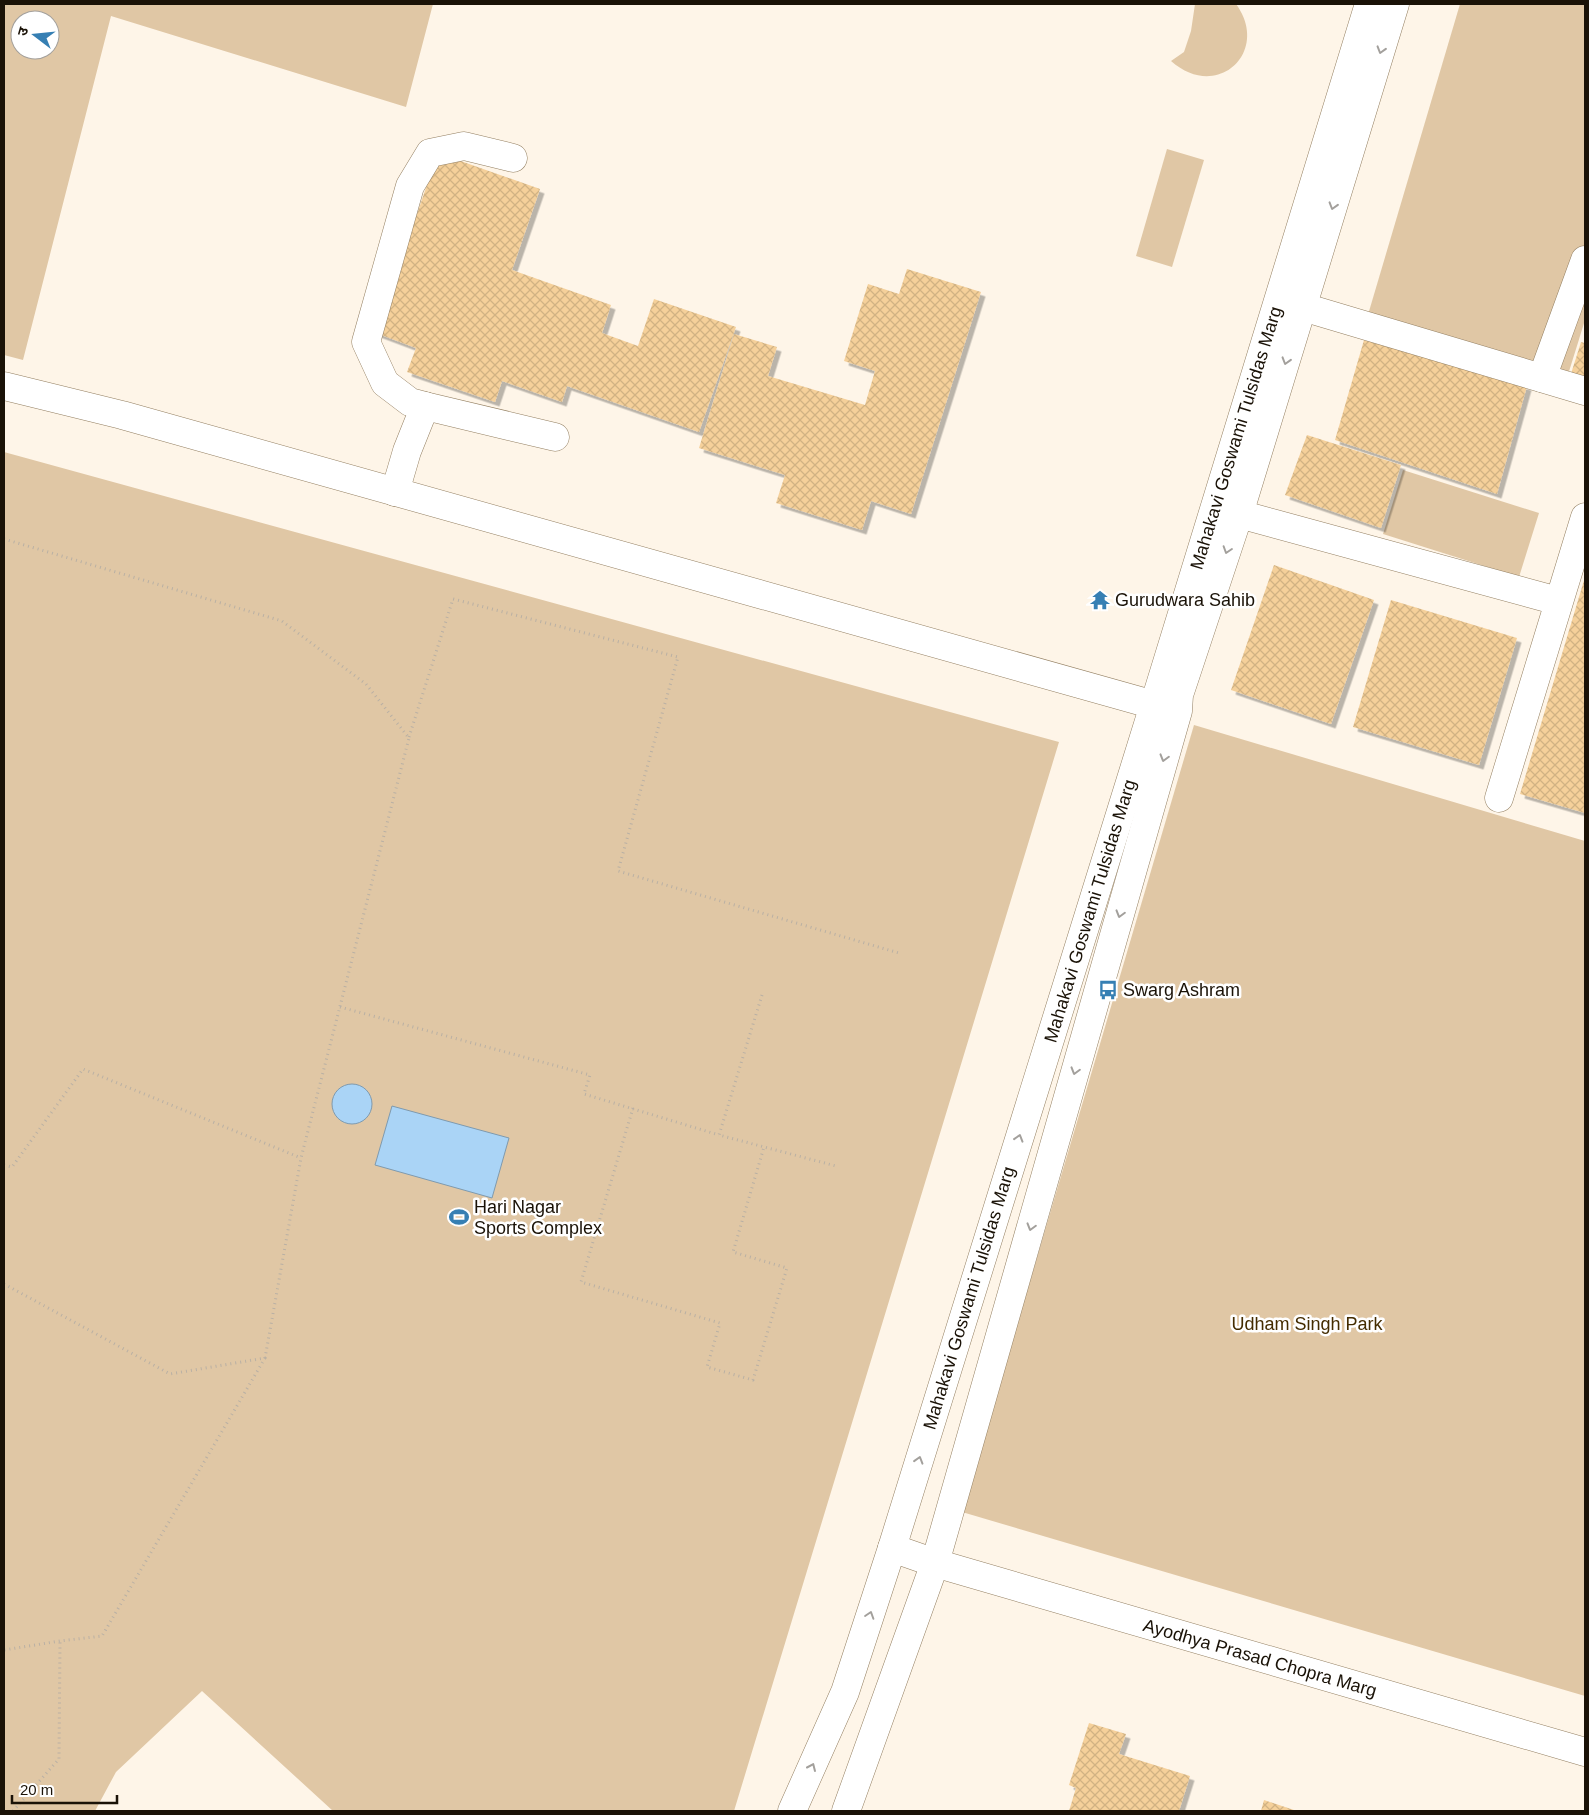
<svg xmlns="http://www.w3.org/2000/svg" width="1589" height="1815" font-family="Arial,'Noto Sans Devanagari',sans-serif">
	<defs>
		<pattern id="building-cross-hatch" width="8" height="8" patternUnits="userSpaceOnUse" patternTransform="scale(1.25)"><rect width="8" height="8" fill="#f5d09a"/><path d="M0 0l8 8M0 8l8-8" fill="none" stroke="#d1b283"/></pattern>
		<filter id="shadow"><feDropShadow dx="4.5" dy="4.5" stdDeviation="0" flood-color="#0004"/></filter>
	</defs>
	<rect width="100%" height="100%" fill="#fef5e8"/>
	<g fill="#e0c7a5" fill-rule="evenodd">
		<path d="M4,4H433L406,107L111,16L23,360L4,355ZM20,20H50V50H20Z"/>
		<path d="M1195,4H1236C1271,52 1217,102 1171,61L1184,52L1191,31Z"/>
		<polygon points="1460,4 1585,4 1585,320 1562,394 1362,335"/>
		<polygon points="1167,149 1204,160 1172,267 1136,256"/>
		<polygon points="4,452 1059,742 734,1811 333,1811 202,1691 116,1772 95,1811 4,1811"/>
		<polygon points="1403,470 1539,513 1519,577 1383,534"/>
		<polygon points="1194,725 1585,841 1585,1696 962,1512"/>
	</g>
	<g fill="#aad4f6" stroke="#7f9aae">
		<circle cx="352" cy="1104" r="20"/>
		<polygon points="392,1106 509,1138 492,1198 375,1165"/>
	</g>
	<g fill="url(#building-cross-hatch)" filter="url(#shadow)">
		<polygon points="438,153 540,189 512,270 611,305 602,333 638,346 654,299 736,327 699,432 567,386 562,402 502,381 495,402 407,372 416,348 376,333"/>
		<polygon points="907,269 981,292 911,514 871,501 862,530 776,503 785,475 699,448 734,334 777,347 768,376 865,405 875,371 844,361 868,284 899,294"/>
		<polygon points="1364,340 1527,386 1497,494 1335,440"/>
		<polygon points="1581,342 1585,343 1585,382 1570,377"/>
		<polygon points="1307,435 1401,465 1381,528 1285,495"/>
		<polygon points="1274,565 1374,600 1331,724 1231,690"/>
		<polygon points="1585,577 1585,813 1520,794"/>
		<polygon points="1391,600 1517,638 1479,765 1353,727"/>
		<polygon points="1089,1723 1126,1734 1119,1754 1190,1776 1179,1811 1069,1811 1076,1788 1069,1785"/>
		<polygon points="1264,1800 1297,1811 1261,1811"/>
	</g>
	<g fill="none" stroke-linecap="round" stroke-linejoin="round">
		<defs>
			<g id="minor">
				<polyline points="1303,307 1585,391"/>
				<polyline points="1542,378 1585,260"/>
				<polyline points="4,386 122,415 1172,710"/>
				<polyline points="425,406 410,402 385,383 366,342 410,186 430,153 464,146 513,158"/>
				<polyline points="395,492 407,451 425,406 555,437"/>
				<polyline points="1239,514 1558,601"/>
				<polyline points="1499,798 1585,517"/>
				<polyline points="892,1548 935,1563 1585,1752"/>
				<polyline points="792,1811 845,1692 892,1548 1154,705 1369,4"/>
				<polyline points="846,1811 935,1563 1178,711 1179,695 1239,514 1395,4"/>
			</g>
		</defs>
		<use href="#minor" stroke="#937f61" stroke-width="29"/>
		<g stroke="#b9b0a4" stroke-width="3" stroke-dasharray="1 4" stroke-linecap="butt">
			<polyline points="4,539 282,621 366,684 409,738 301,1158 265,1358"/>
			<polyline points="409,737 453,599 678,657 618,871 899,953"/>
			<polyline points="762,995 719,1135 836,1166"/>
			<polyline points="340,1007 590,1075 584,1094 719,1135"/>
			<polyline points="633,1108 581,1282 720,1323 707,1367 753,1380 787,1268 733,1252 764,1147"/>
			<polyline points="4,1165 12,1167 83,1069 301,1158"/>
			<polyline points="4,1284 170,1374 265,1358 102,1636 60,1641 4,1650"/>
			<polyline points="13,1811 59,1759 60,1641"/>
		</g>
		<use href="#minor" stroke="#fff" stroke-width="28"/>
	</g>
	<defs><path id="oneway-chevron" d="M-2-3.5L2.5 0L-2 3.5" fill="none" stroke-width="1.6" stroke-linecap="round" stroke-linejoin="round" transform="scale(1.25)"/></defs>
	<g stroke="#a3a09c">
		<use href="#oneway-chevron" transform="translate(1381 50) rotate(107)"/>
		<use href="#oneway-chevron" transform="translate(1333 206) rotate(107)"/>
		<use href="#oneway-chevron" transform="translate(1286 361) rotate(107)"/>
		<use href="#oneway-chevron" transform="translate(1227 550) rotate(108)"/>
		<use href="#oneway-chevron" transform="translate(1164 758) rotate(106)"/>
		<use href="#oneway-chevron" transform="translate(1120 914) rotate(106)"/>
		<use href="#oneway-chevron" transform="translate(1075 1071) rotate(106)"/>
		<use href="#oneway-chevron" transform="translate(1019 1138) rotate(-73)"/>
		<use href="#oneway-chevron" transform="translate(1031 1227) rotate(106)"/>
		<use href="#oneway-chevron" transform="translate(919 1460) rotate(-73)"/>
		<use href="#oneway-chevron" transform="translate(870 1615) rotate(-72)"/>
		<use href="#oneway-chevron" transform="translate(812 1767) rotate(-66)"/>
	</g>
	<defs>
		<symbol id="temple-bare" viewBox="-9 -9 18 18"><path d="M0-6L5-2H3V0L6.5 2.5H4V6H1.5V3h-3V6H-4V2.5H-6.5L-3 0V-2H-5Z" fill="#367fb3" stroke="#fff" stroke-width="2.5" paint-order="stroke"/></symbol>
		<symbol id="bus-bare" viewBox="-9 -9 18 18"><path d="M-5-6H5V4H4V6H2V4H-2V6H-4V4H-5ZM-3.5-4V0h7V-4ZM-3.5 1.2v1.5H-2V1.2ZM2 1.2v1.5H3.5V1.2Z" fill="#367fb3" stroke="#fff" stroke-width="2.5" paint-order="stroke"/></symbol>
		<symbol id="stadium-bare" viewBox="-9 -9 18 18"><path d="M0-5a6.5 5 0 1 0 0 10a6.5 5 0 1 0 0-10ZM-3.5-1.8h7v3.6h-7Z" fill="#367fb3" stroke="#fff" stroke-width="2.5" paint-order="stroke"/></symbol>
	</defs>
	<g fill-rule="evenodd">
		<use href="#temple-bare" x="1086" y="586" width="28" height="28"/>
		<use href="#bus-bare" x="1094" y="976" width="28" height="28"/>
		<use href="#stadium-bare" x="445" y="1203" width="28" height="28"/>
	</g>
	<g text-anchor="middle" stroke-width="5" stroke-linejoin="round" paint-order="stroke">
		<g font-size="18" fill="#1a1207" stroke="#fff">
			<text transform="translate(1236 438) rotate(-73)" y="6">Mahakavi Goswami Tulsidas Marg</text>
			<text transform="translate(1090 911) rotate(-73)" y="6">Mahakavi Goswami Tulsidas Marg</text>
			<text transform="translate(969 1298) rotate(-73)" y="6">Mahakavi Goswami Tulsidas Marg</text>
			<text transform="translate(1260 1658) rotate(16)" y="6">Ayodhya Prasad Chopra Marg</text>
		</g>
		<g font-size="18" fill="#1a1207" stroke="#fff" text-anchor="start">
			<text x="1115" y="606">Gurudwara Sahib</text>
			<text x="1123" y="996">Swarg Ashram</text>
			<text x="474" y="1213">Hari Nagar<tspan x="474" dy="21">Sports Complex</tspan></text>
		</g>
		<g font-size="18" fill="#442c00" stroke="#fff">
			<text x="1307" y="1330">Udham Singh Park</text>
		</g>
	</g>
	<rect width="1589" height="1815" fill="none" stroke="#1a1207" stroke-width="10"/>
	<g transform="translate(35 35) rotate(286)"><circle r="24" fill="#ffffff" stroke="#a3a09c"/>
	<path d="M0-4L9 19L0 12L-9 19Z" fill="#367fb3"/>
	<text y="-8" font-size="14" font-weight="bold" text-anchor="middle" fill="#1a1207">उ</text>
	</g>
	<path d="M12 1795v8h105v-8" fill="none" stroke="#1a1207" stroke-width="2.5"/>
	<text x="20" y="1795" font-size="15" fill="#1a1207" stroke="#ffffff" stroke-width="4" paint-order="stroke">20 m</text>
</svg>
